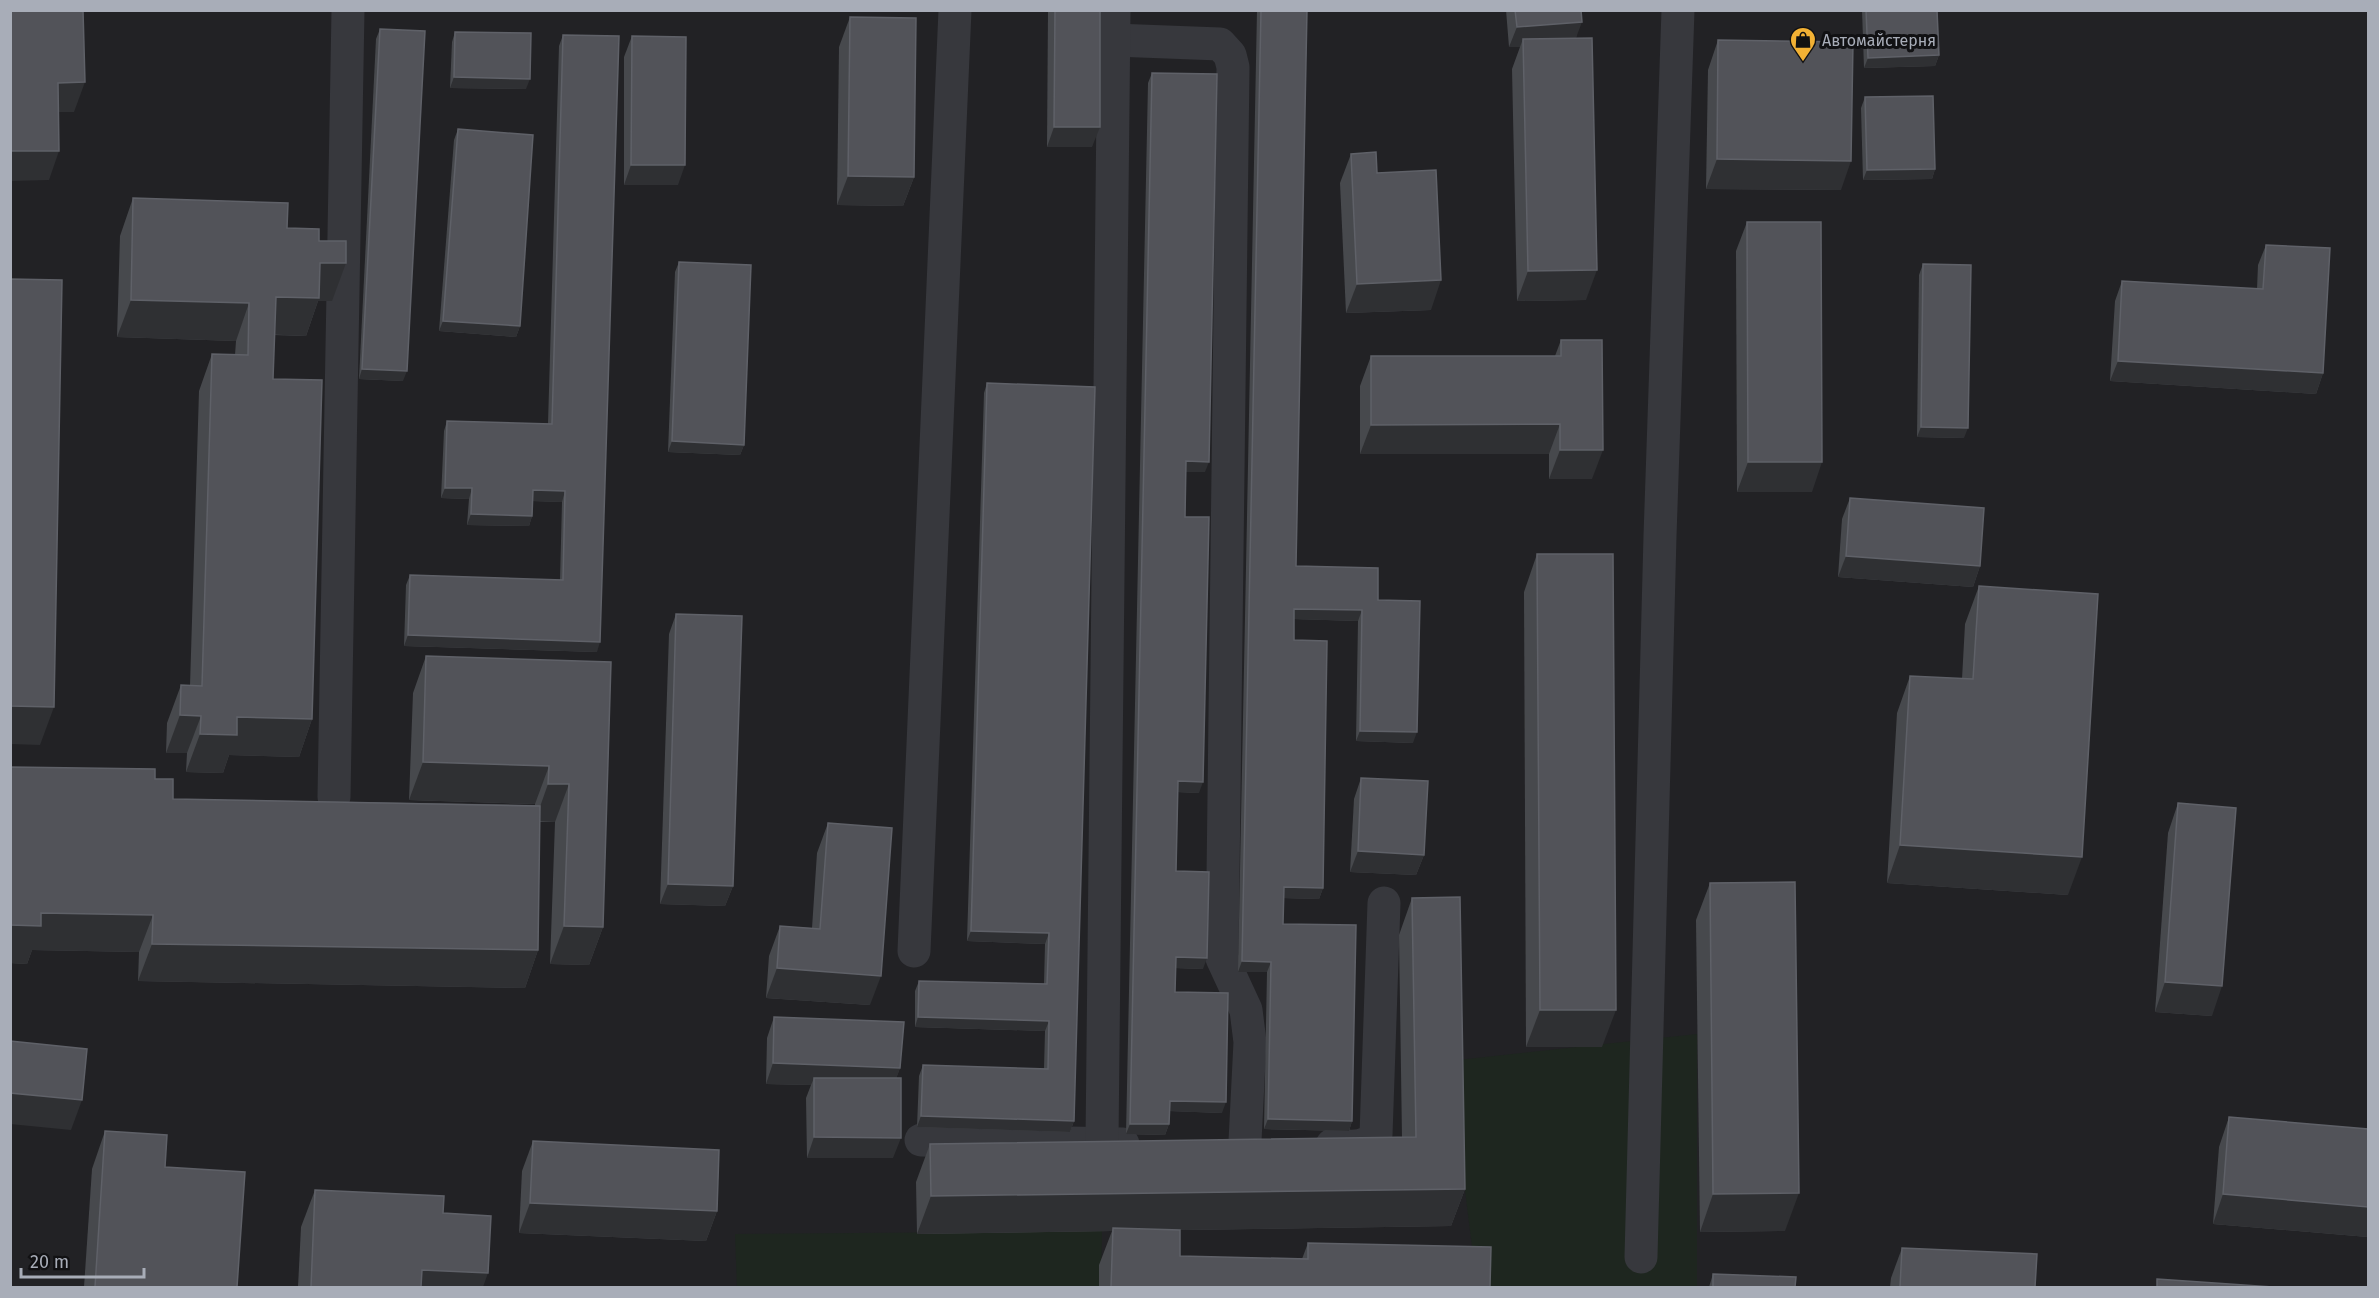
<svg xmlns="http://www.w3.org/2000/svg" width="2379" height="1298" font-family="'Fira Sans',sans-serif">
	<rect width="100%" height="100%" fill="#161618"/>
	<rect fill="#222225" x="11" y="11" width="2357" height="1276"/>
	<g fill="#1e261f">
		<polygon points="1697,1034 1697,1287 1477,1287 1449,1061"/>
		<polygon points="1102,1231 1101,1287 737,1287 735,1234"/>
	</g>
	<g fill="none" stroke-linecap="round" stroke-linejoin="round">
		<g stroke="#37383d" stroke-width="33">
			<polyline points="1114,40 1220,44 1230,55 1233,67 1222,958 1246,1010 1250,1042 1245,1141"/>
			<polyline points="334,797 348,10"/>
			<polyline points="914,951 955,10"/>
			<polyline points="921,1140 1123,1144"/>
			<polyline points="1102,1142 1114,10"/>
			<path d="M1332,1145C1349,1146 1366,1150 1376,1135L1384,903"/>
			<polyline points="1641,1257 1660,536 1678,10"/>
		</g>
	</g>
	<g fill="#47494d">
		<polygon points="1048,10 1100,10 1092,147 1047,147"/>
		<polygon points="1257,10 1307,10 1296,566 1378,600 1413,743 1356,741 1358,621 1294,619 1294,640 1323,888 1319,899 1283,898 1283,924 1352,1121 1349,1131 1264,1129 1267,972 1238,972"/>
		<polygon points="1506,10 1581,10 1576,38 1586,300 1517,301 1512,69 1520,47 1509,47"/>
		<polygon points="1862,10 1937,10 1939,55 1935,66 1864,68"/>
		<polygon points="850,17 914,177 903,206 837,205 839,47"/>
		<polygon points="380,29 403,381 359,379 376,39"/>
		<polygon points="455,32 526,89 450,88 452,42"/>
		<polygon points="563,35 597,652 404,646 406,585 410,575 560,580 562,502 533,501 532,516 529,526 467,525 469,499 441,498 444,431 447,421 548,424 559,46"/>
		<polygon points="632,36 678,185 624,185 624,57"/>
		<polygon points="1718,40 1841,190 1706,189 1708,70"/>
		<polygon points="1152,73 1205,472 1186,472 1185,517 1199,793 1178,792 1176,871 1203,969 1176,968 1175,992 1222,1113 1170,1111 1169,1124 1165,1135 1126,1134 1148,83"/>
		<polygon points="1865,97 1935,169 1932,179 1863,180 1861,108"/>
		<polygon points="458,129 520,326 516,337 439,331 454,140"/>
		<polygon points="1351,154 1377,173 1431,310 1346,313 1340,183"/>
		<polygon points="133,198 287,228 319,241 332,301 318,301 306,336 274,335 273,379 312,719 299,757 229,755 223,773 186,772 187,753 166,753 167,723 181,685 190,686 199,391 212,354 235,355 236,341 117,337 120,236"/>
		<polygon points="1747,222 1812,492 1737,492 1736,251"/>
		<polygon points="2266,245 2323,373 2316,394 2110,381 2115,301 2122,281 2257,289 2258,265"/>
		<polygon points="679,262 744,445 740,455 668,452 675,272"/>
		<polygon points="1923,264 1964,438 1917,437 1919,275"/>
		<polygon points="1561,340 1592,479 1549,479 1549,454 1360,454 1360,386 1371,356 1555,356"/>
		<polygon points="987,383 1074,1121 1070,1132 917,1127 919,1076 923,1065 1044,1069 1045,1031 915,1027 915,991 919,981 1044,984 1045,944 967,941 984,393"/>
		<polygon points="1850,498 1980,566 1973,587 1838,577 1842,519"/>
		<polygon points="1537,554 1602,1047 1526,1047 1524,592"/>
		<polygon points="1979,586 2068,895 1887,883 1897,713 1910,676 1962,679 1965,624"/>
		<polygon points="676,614 733,886 725,906 660,904 669,634"/>
		<polygon points="426,656 611,662 603,927 589,965 550,964 555,822 540,822 538,950 525,988 138,981 139,952 32,950 27,964 10,963 10,767 155,779 173,799 535,805 535,804 409,800 413,693"/>
		<polygon points="1361,778 1424,855 1416,875 1350,872 1354,799"/>
		<polygon points="2178,803 2212,1016 2155,1012 2168,833"/>
		<polygon points="828,823 870,1005 766,998 769,956 780,926 812,928 817,853"/>
		<polygon points="1710,883 1785,1231 1700,1232 1696,920"/>
		<polygon points="1412,898 1465,1189 1451,1226 1180,1230 1180,1256 1302,1259 1308,1243 1490,1287 1099,1287 1099,1265 1112,1231 917,1234 916,1182 930,1144 1402,1138 1399,935"/>
		<polygon points="774,1017 900,1068 896,1078 893,1158 807,1158 806,1098 811,1085 766,1084 767,1038"/>
		<polygon points="2229,1117 2368,1129 2368,1237 2213,1224 2219,1147"/>
		<polygon points="105,1131 237,1287 84,1287 92,1169"/>
		<polygon points="533,1141 717,1211 706,1241 519,1233 522,1171"/>
		<polygon points="315,1190 443,1213 483,1287 298,1287 301,1227"/>
		<polygon points="1902,1248 2035,1287 1890,1287 1891,1278"/>
		<polygon points="1713,1274 1795,1287 1709,1287"/>
	</g>
	<g fill="#2f3033">
		<polygon points="1582,22 1574,43 1523,39 1520,47 1509,47 1517,27"/>
		<polygon points="1939,55 1935,66 1864,68 1868,58"/>
		<polygon points="454,77 530,79 526,89 450,88"/>
		<polygon points="85,82 74,112 48,112 58,83"/>
		<polygon points="1054,127 1100,127 1092,147 1047,147"/>
		<polygon points="10,151 59,151 49,180 10,181"/>
		<polygon points="1717,159 1851,161 1841,190 1706,189"/>
		<polygon points="631,165 685,165 678,185 624,185"/>
		<polygon points="1935,169 1932,179 1863,180 1867,170"/>
		<polygon points="848,176 914,177 903,206 837,205"/>
		<polygon points="320,263 346,263 332,301 318,301 306,336 262,334 276,297"/>
		<polygon points="1597,270 1586,300 1517,301 1528,271"/>
		<polygon points="1441,280 1431,310 1346,313 1357,284"/>
		<polygon points="131,300 249,303 236,341 117,337"/>
		<polygon points="443,321 520,326 516,337 439,331"/>
		<polygon points="2118,361 2323,373 2316,394 2110,381"/>
		<polygon points="362,369 407,371 403,381 359,379"/>
		<polygon points="1560,424 1549,454 1360,454 1371,425"/>
		<polygon points="1921,427 1968,428 1964,438 1917,437"/>
		<polygon points="672,441 744,445 740,455 668,452"/>
		<polygon points="1560,450 1603,450 1592,479 1549,479"/>
		<polygon points="1186,461 1209,462 1205,472 1182,472"/>
		<polygon points="1748,462 1822,462 1812,492 1737,492"/>
		<polygon points="445,488 472,488 469,499 441,498"/>
		<polygon points="533,490 565,491 562,502 529,501"/>
		<polygon points="471,514 532,516 529,526 467,525"/>
		<polygon points="1846,556 1980,566 1973,587 1838,577"/>
		<polygon points="1294,609 1362,610 1358,621 1291,619"/>
		<polygon points="408,635 600,642 597,652 404,646"/>
		<polygon points="10,706 54,707 40,745 10,744"/>
		<polygon points="180,715 201,716 187,753 166,753"/>
		<polygon points="237,717 312,719 299,757 229,755 223,773 186,772 200,734"/>
		<polygon points="1360,731 1417,732 1413,743 1356,741"/>
		<polygon points="423,762 549,766 535,804 409,800"/>
		<polygon points="1178,781 1203,782 1199,793 1174,792"/>
		<polygon points="548,784 569,784 555,822 535,821"/>
		<polygon points="1900,845 2082,857 2068,895 1887,883"/>
		<polygon points="1358,851 1424,855 1416,875 1350,872"/>
		<polygon points="668,884 733,886 725,906 660,904"/>
		<polygon points="1284,887 1323,888 1319,899 1280,898"/>
		<polygon points="41,913 153,915 139,952 32,950 27,964 10,963 10,925"/>
		<polygon points="564,926 603,927 589,965 550,964"/>
		<polygon points="971,931 1049,933 1045,944 967,941"/>
		<polygon points="152,944 538,950 525,988 138,981"/>
		<polygon points="1176,957 1207,958 1203,969 1172,968"/>
		<polygon points="1242,961 1271,962 1267,972 1238,972"/>
		<polygon points="777,968 881,976 870,1005 766,998"/>
		<polygon points="2165,982 2222,986 2212,1016 2155,1012"/>
		<polygon points="1540,1010 1616,1010 1602,1047 1526,1047"/>
		<polygon points="918,1017 1049,1021 1045,1031 915,1027"/>
		<polygon points="773,1063 900,1068 893,1088 814,1078 811,1085 766,1084"/>
		<polygon points="10,1093 82,1100 71,1130 10,1124"/>
		<polygon points="1170,1101 1226,1102 1222,1113 1166,1111"/>
		<polygon points="921,1116 1074,1121 1070,1132 917,1127"/>
		<polygon points="1268,1119 1352,1121 1349,1131 1264,1129"/>
		<polygon points="1130,1124 1169,1124 1165,1135 1126,1134"/>
		<polygon points="814,1137 901,1138 893,1158 807,1158"/>
		<polygon points="1465,1189 1451,1226 1113,1231 1113,1228 1112,1231 917,1234 931,1196"/>
		<polygon points="1799,1193 1785,1231 1700,1232 1713,1194"/>
		<polygon points="2223,1194 2368,1207 2368,1237 2213,1224"/>
		<polygon points="530,1203 717,1211 706,1241 519,1233"/>
		<polygon points="422,1270 488,1273 483,1287 416,1287"/>
	</g>
	<g fill="#525359" stroke="#5f6168" stroke-width="1.5">
		<polygon points="10,10 83,10 85,82 58,83 59,151 10,151"/>
		<polygon points="1055,10 1100,10 1100,127 1054,127"/>
		<polygon points="1261,10 1307,10 1296,566 1378,568 1378,600 1420,601 1417,732 1360,731 1362,610 1294,609 1294,640 1327,641 1323,888 1284,887 1283,924 1356,925 1352,1121 1268,1119 1271,962 1242,961"/>
		<polygon points="1515,10 1581,10 1582,22 1517,27"/>
		<polygon points="1866,10 1937,10 1939,55 1868,58"/>
		<polygon points="850,17 916,18 914,177 848,176"/>
		<polygon points="380,29 425,31 407,371 362,369"/>
		<polygon points="455,32 531,33 530,79 454,77"/>
		<polygon points="563,35 619,36 600,642 408,635 410,575 563,580 565,491 533,490 532,516 471,514 472,488 445,488 447,421 552,424"/>
		<polygon points="632,36 686,37 685,165 631,165"/>
		<polygon points="1592,38 1597,270 1528,271 1523,39"/>
		<polygon points="1718,40 1853,42 1851,161 1717,159"/>
		<polygon points="1152,73 1217,74 1209,462 1186,461 1185,517 1209,517 1203,782 1178,781 1176,871 1209,872 1207,958 1176,957 1175,992 1228,993 1226,1102 1170,1101 1169,1124 1130,1124"/>
		<polygon points="1933,96 1935,169 1867,170 1865,97"/>
		<polygon points="458,129 533,135 520,326 443,321"/>
		<polygon points="1376,152 1377,173 1436,170 1441,280 1357,284 1351,154"/>
		<polygon points="133,198 288,203 287,228 319,229 319,241 346,241 346,263 320,263 319,298 276,297 273,379 322,380 312,719 237,717 237,735 200,734 201,716 180,715 181,685 202,686 212,354 248,355 249,303 131,300"/>
		<polygon points="1747,222 1821,222 1822,462 1748,462"/>
		<polygon points="2266,245 2330,248 2323,373 2118,361 2122,281 2263,289"/>
		<polygon points="679,262 751,265 744,445 672,441"/>
		<polygon points="1923,264 1971,265 1968,428 1921,427"/>
		<polygon points="10,279 62,280 54,707 10,706"/>
		<polygon points="1561,340 1602,340 1603,450 1560,450 1560,424 1371,425 1371,356 1561,356"/>
		<polygon points="987,383 1095,387 1074,1121 921,1116 923,1065 1048,1069 1049,1021 918,1017 919,981 1047,984 1049,933 971,931"/>
		<polygon points="1850,498 1984,508 1980,566 1846,556"/>
		<polygon points="1537,554 1613,554 1616,1010 1540,1010"/>
		<polygon points="1979,586 2098,594 2082,857 1900,845 1910,676 1973,679"/>
		<polygon points="676,614 742,616 733,886 668,884"/>
		<polygon points="426,656 611,662 603,927 564,926 569,784 548,784 549,766 423,762"/>
		<polygon points="10,767 155,769 155,779 173,779 173,799 540,806 538,950 152,944 153,915 41,913 41,926 10,925"/>
		<polygon points="1361,778 1428,781 1424,855 1358,851"/>
		<polygon points="2178,803 2236,808 2222,986 2165,982"/>
		<polygon points="828,823 892,828 881,976 777,968 780,926 820,929"/>
		<polygon points="1795,882 1799,1193 1713,1194 1710,883"/>
		<polygon points="1460,897 1465,1189 931,1196 930,1144 1416,1137 1412,898"/>
		<polygon points="774,1017 904,1022 900,1068 773,1063"/>
		<polygon points="10,1041 87,1049 82,1100 10,1093"/>
		<polygon points="814,1078 901,1078 901,1138 814,1137"/>
		<polygon points="2229,1117 2368,1129 2368,1207 2223,1194"/>
		<polygon points="105,1131 167,1135 165,1167 245,1172 237,1287 95,1287"/>
		<polygon points="533,1141 719,1150 717,1211 530,1203"/>
		<polygon points="315,1190 444,1196 443,1213 491,1216 488,1273 422,1270 421,1287 311,1287"/>
		<polygon points="1113,1228 1180,1230 1180,1256 1308,1259 1308,1243 1491,1247 1490,1287 1111,1287"/>
		<polygon points="1902,1248 2037,1254 2035,1287 1900,1287"/>
		<polygon points="1713,1274 1796,1277 1795,1287 1713,1287"/>
		<polygon points="2157,1279 2273,1287 2157,1287"/>
	</g>
	<defs>
		<symbol id="shop-pin" viewBox="-11 -11 22 30"><path d="M0 17L-7.5 6A9.5 9.5 0 1 1 7.5 6Z" fill="#f2b134" stroke="#111113"/><path d="M-5-2.5h2.3a2.7 3.5 0 0 1 5.4 0H5L5.5 6h-11ZM-1.5-2.5h3a1.5 2.3 0 0 0-3 0Z" fill="#111"/></symbol>
	</defs>
	<g fill-rule="evenodd">
		<use href="#shop-pin" x="1788" y="25" width="30" height="40"/>
	</g>
	<g text-anchor="middle" stroke-width="6" stroke-linejoin="round" paint-order="stroke">
		<g font-size="16" fill="#a8adb8" stroke="#111113" text-anchor="start">
			<text x="1822" y="46">Автомайстерня</text>
		</g>
	</g>
	<rect width="2379" height="1298" fill="none" stroke="#a8adb8" stroke-width="24"/>
	<path d="M21 1268v9h123v-9" fill="none" stroke="#a8adb8" stroke-width="3"/>
	<text x="30" y="1268" font-size="18" fill="#a8adb8" stroke="#111113" stroke-width="4.5" paint-order="stroke">20 m</text>
</svg>
